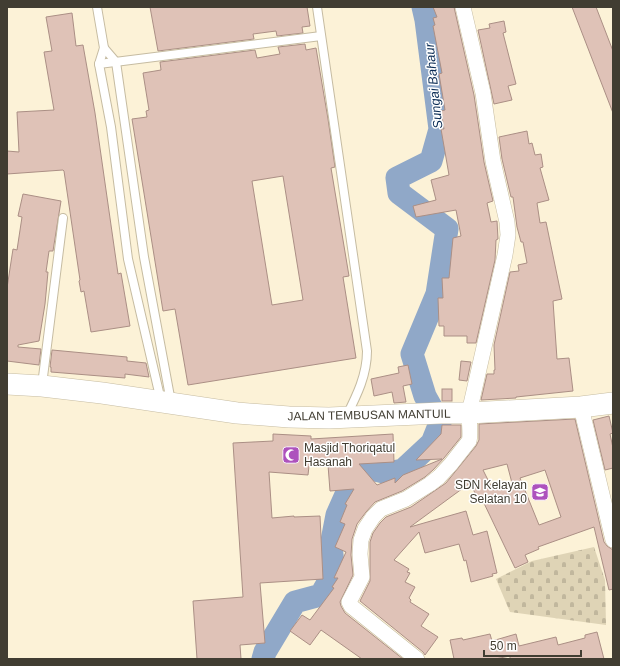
<svg xmlns="http://www.w3.org/2000/svg" width="620" height="666" font-family="Arial,sans-serif">
	<defs>
		<pattern id="cemetery-stones" width="16" height="16" patternUnits="userSpaceOnUse"><rect width="16" height="16" fill="#dfd4b6"/><path d="M2 7V4a2 2 0 0 1 4 0v3zM10 15v-3a2 2 0 0 1 4 0v3z" fill="#c1b79d"/></pattern>
	</defs>
	<rect width="100%" height="100%" fill="#fcf2d7"/>
	<polygon fill="url(#cemetery-stones)" points="594,547 605,580 606,625 510,612 496,579 532,561"/>
	<g fill="none" stroke-linecap="round" stroke-linejoin="round">
		<polyline stroke="#90a8c8" stroke-width="23" points="263,659 265,652 295,602 321,595 334,572 331,546 337,515 353,479 360,472 367,468 388,473 403,470 432,443 440,423 425,396 412,354 437,294 447,229 399,193 397,178 431,161 440,129 426,20 423,7"/>
	</g>
	<g fill="#dfc2b7" stroke="#ab8f85" fill-rule="evenodd">
		<polygon points="150,7 307,7 310,26 302,27 303,33 277,36 276,31 253,34 254,39 158,51"/>
		<polygon points="433,7 454,7 474,95 484,162 493,201 487,203 491,222 497,221 498,239 496,240 495,260 476,343 467,343 467,336 444,336 444,326 439,326 438,298 443,298 442,278 449,278 453,238 461,236 456,210 416,217 413,206 436,200 431,180 449,175 441,129 444,129 441,111 445,110 439,74 442,73 433,26 435,25 433,18 437,17"/>
		<polygon points="572,7 596,7 613,51 613,113"/>
		<polygon points="72,13 76,46 83,45 95,113 118,274 121,273 130,326 91,332 84,291 81,292 79,281 80,280 64,171 63,170 7,174 7,151 19,152 17,112 54,110 44,52 52,51 46,17"/>
		<polygon points="504,21 506,32 503,33 516,84 508,86 512,100 494,104 478,30 490,28 489,24"/>
		<path d="M305,44L306,50L316,48L328,119L335,167L331,168L349,276L343,277L356,358L188,385L175,309L163,311L132,119L147,117L146,111L149,110L143,73L161,70L160,62L255,50L257,58L280,54L278,47ZM283,176L303,300L272,305L252,181Z"/>
		<polygon points="527,131 529,144 532,143 535,155 541,154 543,167 540,168 549,200 537,203 540,223 546,222 562,299 553,301 557,359 569,358 573,391 516,397 516,398 481,400 487,374 494,374 494,370 495,370 494,345 510,272 519,271 518,265 527,263 523,242 521,242 517,227 513,197 511,197 502,159 499,137"/>
		<polygon points="23,194 61,201 53,251 49,251 46,272 48,272 45,304 39,341 18,345 18,347 41,349 39,365 7,361 7,288 13,249 17,250 22,217 18,216"/>
		<polygon points="52,350 127,357 127,361 146,363 149,377 125,374 125,378 51,372 51,367 50,367"/>
		<polygon points="461,361 471,362 467,381 459,380"/>
		<polygon points="408,365 412,384 403,386 406,402 394,403 392,392 374,396 371,379 399,373 398,367"/>
		<rect x="442" y="389" width="10" height="12"/>
		<polygon points="609,416 613,433 610,434 613,448 613,468 605,470 593,420"/>
		<path d="M575,419L604,542L607,546L613,550V589L609,590L594,527L538,547L539,549L525,555L528,562L515,568L481,497L478,499L470,483L410,527L466,511L473,535L487,531L497,573L492,574L493,576L471,582L466,560L464,561L459,544L425,553L419,532L394,560L409,569L407,572L410,573L405,582L415,587L409,598L411,600L410,602L429,614L421,626L438,637L425,655L423,652L360,601L370,581V542L373,533L380,523L386,517L411,507L446,483L476,446L479,440V424ZM507,464L512,483L493,490L483,470ZM545,470L561,517L539,525L520,478Z"/>
		<polygon points="442,425 461,425 461,437 444,458 433,470 425,477 402,491 375,502 366,512 357,524 352,539 351,555 353,575 340,602 341,606 345,613 403,659 362,659 321,630 310,645 290,631 302,615 310,620 334,588 332,587 338,578 334,578 346,552 335,547 345,524 340,522 347,505 345,504 354,489 330,491 328,465 309,466 308,475 269,472 272,518 294,516 294,517 320,516 323,579 260,583 265,643 240,645 241,659 197,659 193,601 243,597 233,443 273,441 273,434 311,436 311,439 393,434 394,462 359,464 377,485 395,478 395,483 403,475 442,459 416,460 441,434"/>
		<polygon points="597,632 604,659 510,659 510,656 495,659 454,659 450,640 462,638 463,640 490,634 492,641 516,634 519,646 556,637 558,645 585,638 585,635"/>
	</g>
	<g fill="none" stroke-linecap="round" stroke-linejoin="round">
		<defs>
			<g id="lane">
				<polyline points="97,7 104,48 99,64 111,127 128,259 161,401"/>
				<path d="M317,7L367,351C367,375 357,395 346,417"/>
				<polyline points="104,48 116,62 144,257 171,402"/>
				<polyline points="99,64 321,36"/>
				<polyline points="42,385 63,218"/>
			</g>
			<g id="street">
				<polyline points="581,407 613,540"/>
				<path d="M417,659L351,606L349,602L362,577L360,554L361,540L365,529L373,517L381,509L406,499L430,484L439,477L451,464L469,441C471,436 469,420 469,413L505,255L508,235L507,222L493,161L483,93L463,7"/>
			</g>
			<polyline id="secondary" points="7,384 42,386 102,393 237,413 289,417 329,418 441,413 469,413 581,407 613,403"/>
		</defs>
		<use href="#lane" stroke="#c6bca2" stroke-width="10"/>
		<use href="#street" stroke="#c6bca2" stroke-width="16"/>
		<use href="#secondary" stroke="#c6bca2" stroke-width="22"/>
		<use href="#lane" stroke="#fff" stroke-width="8"/>
		<use href="#street" stroke="#fff" stroke-width="15"/>
		<use href="#secondary" stroke="#fff" stroke-width="21"/>
	</g>
	<defs>
		<symbol id="mosque-square" viewBox="-11 -11 22 22"><rect x="-9" y="-9" width="18" height="18" rx="4" fill="#ad52bd" stroke="#fff"/><path d="M3.5-4.9A6 6 0 1 0 3.5 4.9A5 5 0 1 1 3.5-4.9Z" fill="#fff"/></symbol>
		<symbol id="school-square" viewBox="-11 -11 22 22"><rect x="-9" y="-9" width="18" height="18" rx="4" fill="#ad52bd" stroke="#fff"/><path d="M0-5L7-2L0 1L-7-2ZM-4 1L0 2.5L4 1V4Q0 6-4 4Z" fill="#fff"/></symbol>
	</defs>
	<g fill-rule="evenodd">
		<use href="#mosque-square" x="281" y="445" width="20" height="20"/>
		<use href="#school-square" x="530" y="482" width="20" height="20"/>
	</g>
	<g text-anchor="middle" stroke-width="3" stroke-linejoin="round" paint-order="stroke">
		<g font-size="12" fill="#413d32" stroke="#fff">
			<text transform="translate(369 415) rotate(-1)" y="4">JALAN TEMBUSAN MANTUIL</text>
		</g>
		<g font-size="12" fill="#413d32" stroke="#fff" text-anchor="start">
			<text x="304" y="452">Masjid Thoriqatul<tspan x="304" dy="14">Hasanah</tspan></text>
			<text x="527" y="489" text-anchor="end">SDN Kelayan<tspan x="527" dy="14">Selatan 10</tspan></text>
		</g>
		<g font-size="13" font-style="italic" fill="#092b54" stroke="#fff">
			<text transform="translate(433 86) rotate(-96)" y="5">Sungai Bahaur</text>
		</g>
	</g>
	<rect width="620" height="666" fill="none" stroke="#413d32" stroke-width="16"/>
	<path d="M484 650v6h97v-6" fill="none" stroke="#413d32" stroke-width="2"/>
	<text x="490" y="650" font-size="12" fill="#413d32" stroke="#ffffff" stroke-width="3" paint-order="stroke">50 m</text>
</svg>
